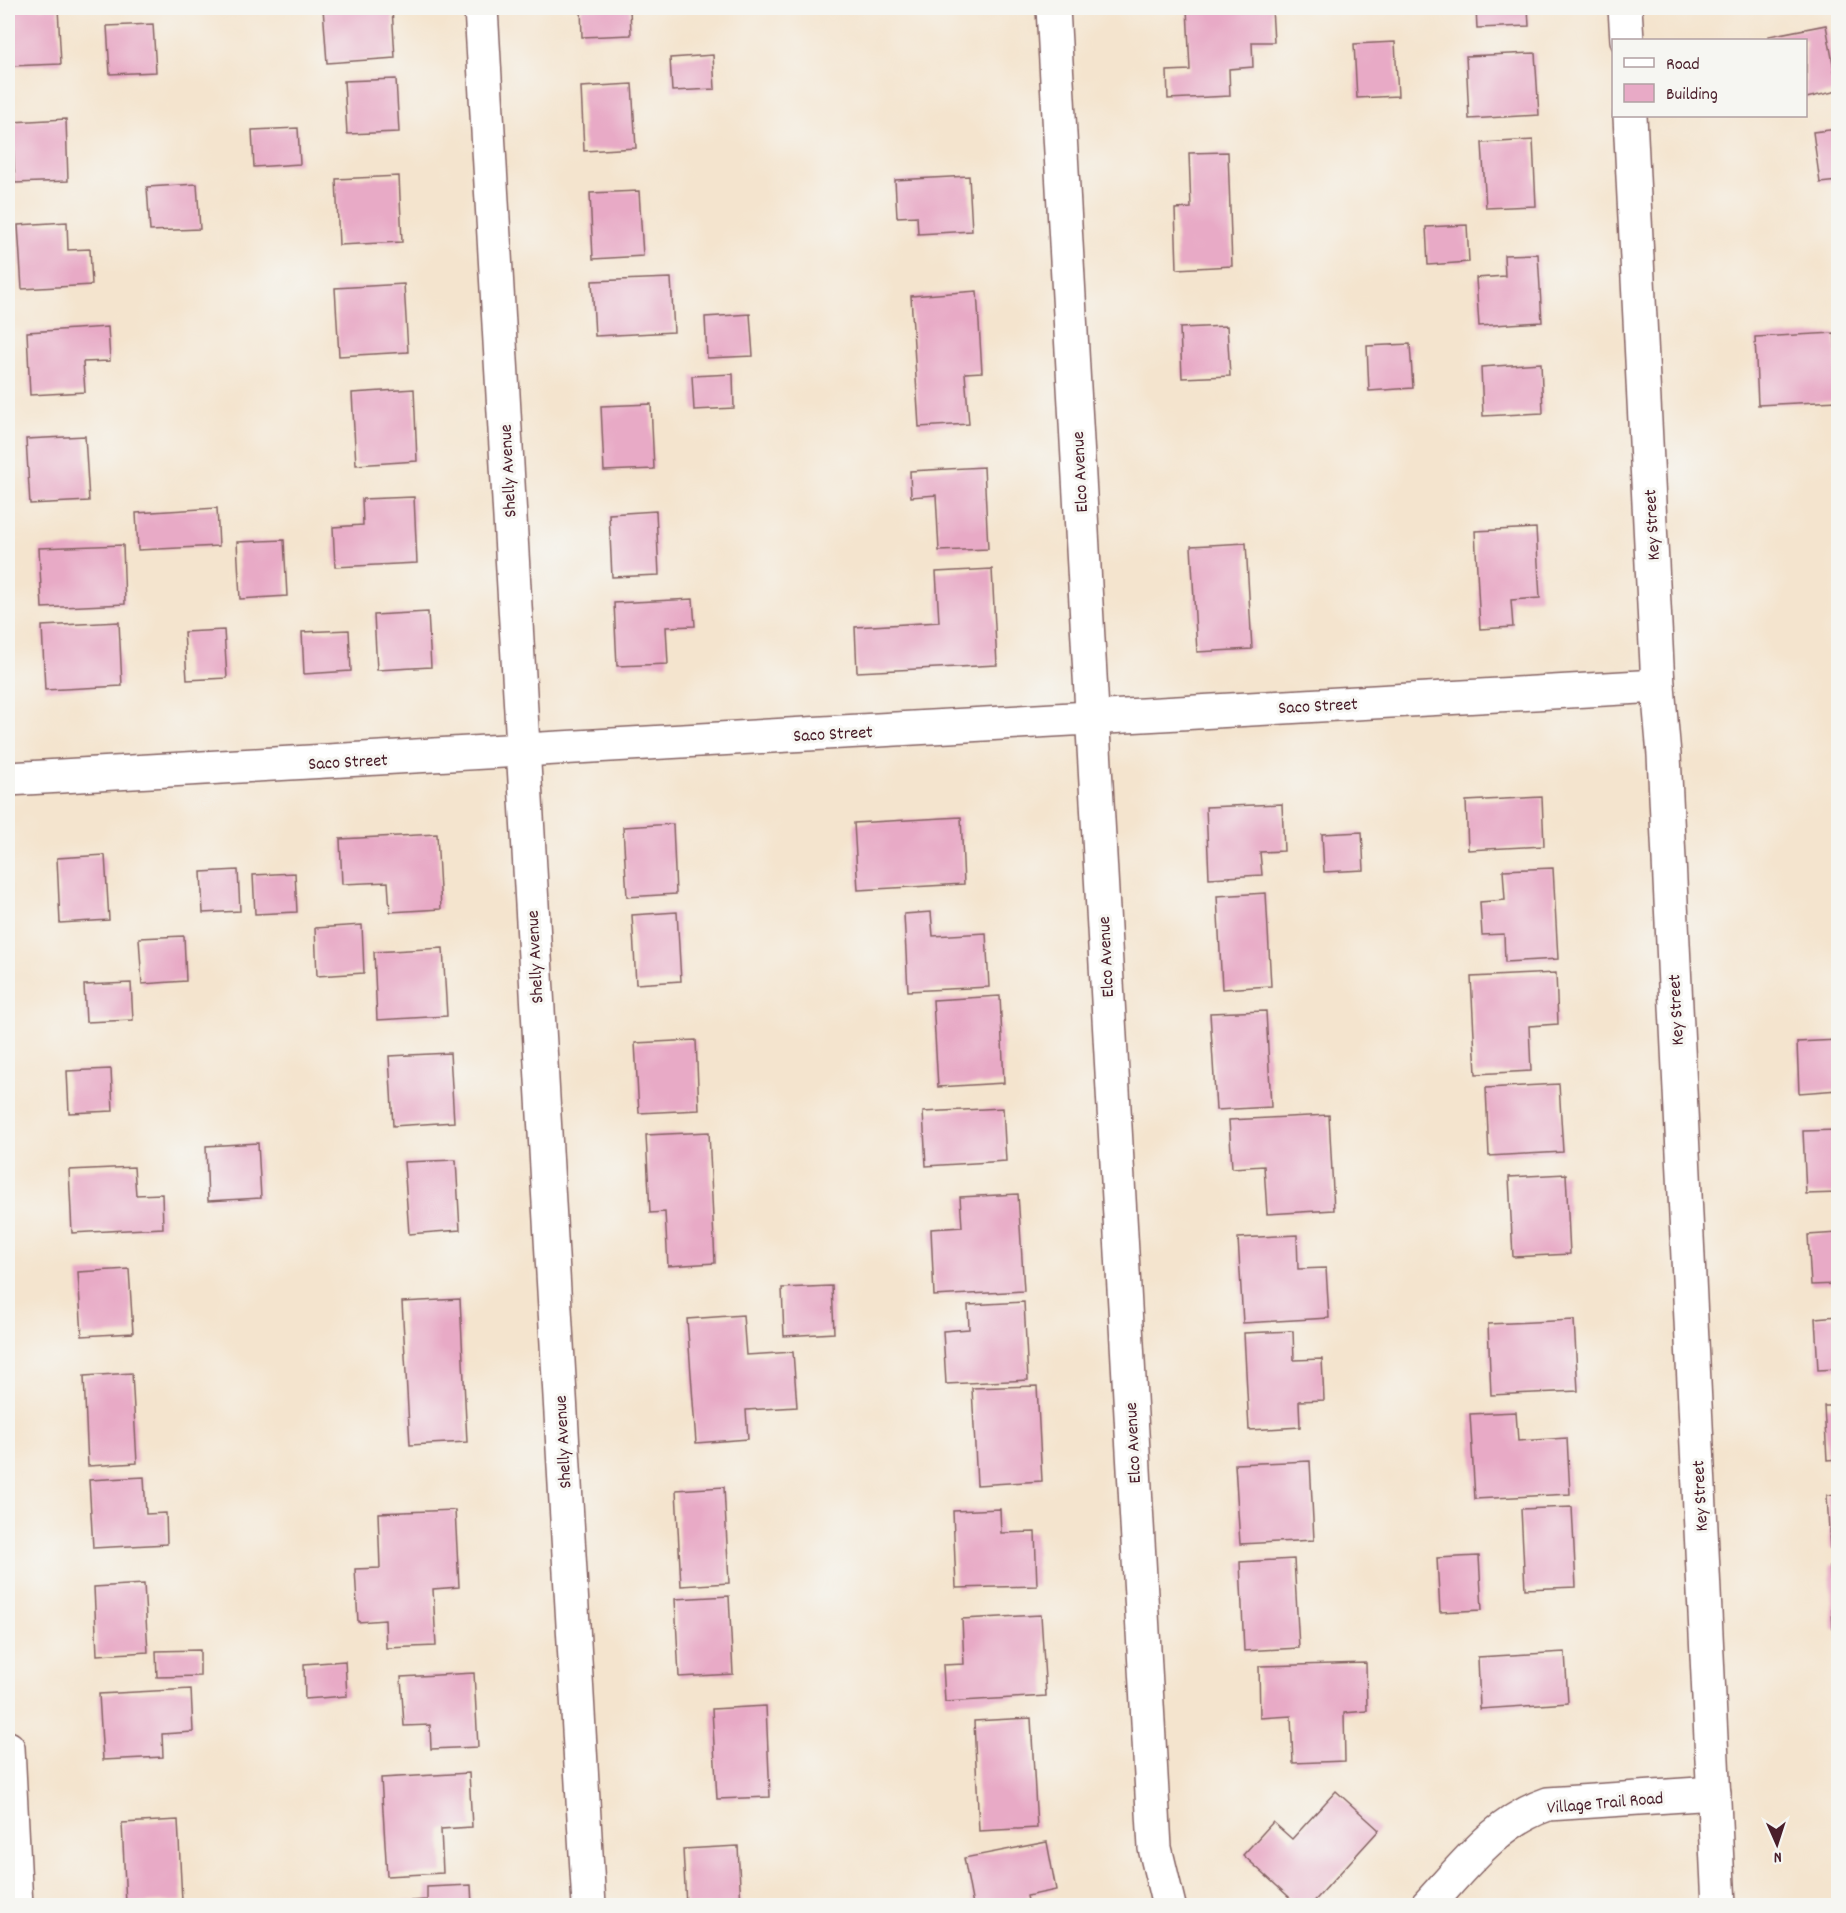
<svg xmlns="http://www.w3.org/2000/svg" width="1846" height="1913" font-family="Dekko,sans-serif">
	<rect width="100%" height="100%" fill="#f6f6f2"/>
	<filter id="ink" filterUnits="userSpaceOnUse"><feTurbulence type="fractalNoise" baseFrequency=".0167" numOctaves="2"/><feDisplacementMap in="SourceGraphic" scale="12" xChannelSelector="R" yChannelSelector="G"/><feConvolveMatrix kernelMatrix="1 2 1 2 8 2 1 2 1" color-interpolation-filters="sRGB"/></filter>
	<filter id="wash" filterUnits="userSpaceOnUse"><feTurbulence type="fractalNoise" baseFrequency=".008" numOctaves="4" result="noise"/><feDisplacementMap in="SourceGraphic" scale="24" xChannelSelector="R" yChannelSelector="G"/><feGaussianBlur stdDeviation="1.35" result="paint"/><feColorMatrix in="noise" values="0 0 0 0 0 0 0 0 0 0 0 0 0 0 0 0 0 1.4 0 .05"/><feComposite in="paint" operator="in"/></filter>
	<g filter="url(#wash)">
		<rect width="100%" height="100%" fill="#f4e4ce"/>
		<g id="blocks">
			<g fill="#e8aac6">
				<polygon points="8,8 58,8 61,64 10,66"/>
				<polygon points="323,8 392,8 395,58 327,63"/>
				<polygon points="581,8 630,8 631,35 582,37"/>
				<polygon points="1187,8 1272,8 1274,42 1252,42 1253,67 1229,69 1230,96 1168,99 1167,71 1190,70"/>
				<polygon points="1476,8 1528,8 1529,26 1477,28"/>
				<polygon points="153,24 156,72 110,74 107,26"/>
				<polygon points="1826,25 1838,91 1806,98 1806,40 1770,40 1769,36"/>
				<polygon points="1395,42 1398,96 1357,98 1354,44"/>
				<polygon points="1535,53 1539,115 1469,119 1466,56"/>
				<polygon points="713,55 715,89 672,91 670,58"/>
				<polygon points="396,79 399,132 347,134 344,81"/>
				<polygon points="632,84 636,148 584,151 581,87"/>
				<polygon points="66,119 68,181 15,183 12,122"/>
				<polygon points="298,128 300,164 254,167 252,130"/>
				<polygon points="1838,129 1838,181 1820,183 1813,132"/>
				<polygon points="1533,140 1536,206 1486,208 1482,143"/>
				<polygon points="1228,152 1232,266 1177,269 1175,209 1191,208 1189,153"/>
				<polygon points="399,176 402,242 339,245 336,179"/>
				<polygon points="969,176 972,231 918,234 917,216 897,217 895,180"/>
				<polygon points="197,184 200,229 150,231 147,187"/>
				<polygon points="639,191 643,256 593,259 590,193"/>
				<polygon points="67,222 68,250 90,249 92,285 22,289 18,225"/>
				<polygon points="1467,225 1469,262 1428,265 1426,227"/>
				<polygon points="1538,254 1542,322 1479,326 1476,278 1505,276 1504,255"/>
				<polygon points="671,278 674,332 595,336 592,281"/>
				<polygon points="404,284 408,352 339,356 335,288"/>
				<polygon points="977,291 982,372 965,373 969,424 919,427 911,296"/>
				<polygon points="750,314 753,356 707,358 705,317"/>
				<polygon points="1227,326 1230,376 1182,378 1180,328"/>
				<polygon points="108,327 110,361 83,362 85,392 30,395 27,332"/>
				<polygon points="1835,333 1838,401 1758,405 1755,337"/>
				<polygon points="1410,344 1413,388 1369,391 1367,346"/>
				<polygon points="1541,363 1543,413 1483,416 1481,367"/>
				<polygon points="733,374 734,408 694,410 692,376"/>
				<polygon points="414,389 417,461 356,465 352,393"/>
				<polygon points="651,404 654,469 604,471 601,406"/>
				<polygon points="85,436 89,501 30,504 26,439"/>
				<polygon points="984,467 988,549 939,551 936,495 911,497 910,471"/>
				<polygon points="414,497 417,563 335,567 333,527 363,525 362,499"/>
				<polygon points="217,508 219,546 138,550 136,513"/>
				<polygon points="656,511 659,575 612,577 609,514"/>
				<polygon points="1536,528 1540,598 1511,600 1513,627 1480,629 1475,531"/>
				<polygon points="284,540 287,596 240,599 237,542"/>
				<polygon points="1246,543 1252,649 1197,652 1191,546"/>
				<polygon points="123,545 125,604 42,608 39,548"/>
				<polygon points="992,569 997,665 857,672 855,627 939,622 936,572"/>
				<polygon points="693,599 695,626 666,627 668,664 617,666 614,603"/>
				<polygon points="428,612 431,667 377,670 374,615"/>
				<polygon points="119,622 122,686 45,690 42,626"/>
				<polygon points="224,630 227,678 187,680 184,632"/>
				<polygon points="349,630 351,671 304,674 302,632"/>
				<polygon points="1542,797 1544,846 1468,850 1466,801"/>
				<polygon points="1282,804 1284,851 1260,852 1262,875 1209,878 1206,807"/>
				<polygon points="961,817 964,884 858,890 854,823"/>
				<polygon points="673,824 676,894 627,897 623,827"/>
				<polygon points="1362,832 1364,870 1324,872 1322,834"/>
				<polygon points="437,834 441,909 390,912 388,882 342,884 340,839"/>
				<polygon points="105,855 109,920 60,923 57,858"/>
				<polygon points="1553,868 1558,959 1505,962 1504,934 1482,935 1480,902 1505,900 1503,870"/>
				<polygon points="238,870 240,911 203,913 201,872"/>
				<polygon points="295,873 297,912 255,914 253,875"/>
				<polygon points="1266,893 1271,986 1222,989 1217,896"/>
				<polygon points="677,912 681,981 636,984 632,915"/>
				<polygon points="931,912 933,936 986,933 989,987 908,991 904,914"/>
				<polygon points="362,925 364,973 317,976 315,928"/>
				<polygon points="184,936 186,981 142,984 139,938"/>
				<polygon points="443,948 447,1016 377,1020 374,952"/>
				<polygon points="1556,973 1558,1024 1529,1026 1531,1071 1476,1074 1471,977"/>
				<polygon points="131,983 133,1020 86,1022 84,985"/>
				<polygon points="1000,996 1004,1083 938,1087 933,1000"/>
				<polygon points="1266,1011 1271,1107 1216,1110 1210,1013"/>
				<polygon points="696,1040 699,1110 639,1113 635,1043"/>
				<polygon points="1838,1040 1838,1090 1799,1093 1797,1042"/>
				<polygon points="450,1053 454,1122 393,1126 389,1056"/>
				<polygon points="111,1069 113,1111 69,1113 67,1071"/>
				<polygon points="1559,1084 1563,1152 1489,1156 1486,1088"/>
				<polygon points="1003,1108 1006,1161 926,1166 923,1112"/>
				<polygon points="1329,1115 1334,1210 1267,1214 1264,1166 1232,1168 1229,1120"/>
				<polygon points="1838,1130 1838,1193 1806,1194 1803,1131"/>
				<polygon points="709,1132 715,1263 668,1266 665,1212 650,1213 646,1135"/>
				<polygon points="258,1143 261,1198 208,1201 206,1146"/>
				<polygon points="456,1160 460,1230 409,1234 404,1162"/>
				<polygon points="134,1167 136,1195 162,1194 163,1228 72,1233 69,1170"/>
				<polygon points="1566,1174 1570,1254 1513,1257 1509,1177"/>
				<polygon points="1018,1194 1024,1291 934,1296 931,1229 962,1227 960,1197"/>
				<polygon points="1838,1233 1838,1284 1811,1285 1808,1235"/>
				<polygon points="1297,1235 1298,1269 1326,1268 1329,1318 1243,1323 1238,1238"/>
				<polygon points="129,1269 133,1333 82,1336 78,1272"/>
				<polygon points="832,1286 834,1333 784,1336 782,1288"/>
				<polygon points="460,1299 467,1442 410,1445 402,1302"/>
				<polygon points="1024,1302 1028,1380 946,1384 943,1331 969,1329 968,1305"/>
				<polygon points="743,1315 746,1355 793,1352 797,1407 746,1410 748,1439 696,1443 687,1319"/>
				<polygon points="1838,1316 1838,1369 1818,1370 1815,1318"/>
				<polygon points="1574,1320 1578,1391 1491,1395 1488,1324"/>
				<polygon points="1293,1331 1294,1360 1322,1359 1324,1400 1299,1401 1300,1427 1249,1430 1244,1333"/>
				<polygon points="132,1373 137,1463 88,1466 84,1376"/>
				<polygon points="1037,1386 1042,1481 977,1485 972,1388"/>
				<polygon points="1824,1406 1838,1406 1838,1459 1827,1460"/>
				<polygon points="1516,1412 1518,1441 1567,1438 1570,1494 1475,1499 1470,1414"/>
				<polygon points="1310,1461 1314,1540 1240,1544 1235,1464"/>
				<polygon points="144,1477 146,1514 166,1513 167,1544 93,1548 89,1480"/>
				<polygon points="724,1487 729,1583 681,1586 676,1490"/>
				<polygon points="1838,1494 1838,1548 1830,1549 1827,1495"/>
				<polygon points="1572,1507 1576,1587 1525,1589 1521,1509"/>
				<polygon points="1000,1509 1001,1533 1035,1532 1037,1586 956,1588 953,1511"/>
				<polygon points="455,1510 459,1587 433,1589 436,1646 386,1648 385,1620 358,1622 355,1569 380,1568 378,1513"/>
				<polygon points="1479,1556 1482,1610 1440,1612 1437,1558"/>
				<polygon points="1294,1559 1299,1648 1244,1651 1240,1562"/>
				<polygon points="1830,1564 1838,1564 1838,1629 1833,1629"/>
				<polygon points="144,1584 148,1652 97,1655 94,1587"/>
				<polygon points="729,1596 733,1674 679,1677 675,1599"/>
				<polygon points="1041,1615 1046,1696 945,1702 943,1665 964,1664 962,1619"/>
				<polygon points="200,1650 200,1676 157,1677 156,1651"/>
				<polygon points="1565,1652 1568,1703 1480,1709 1478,1657"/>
				<polygon points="345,1661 347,1696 305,1699 304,1664"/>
				<polygon points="1366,1663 1367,1711 1344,1713 1345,1761 1293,1763 1291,1716 1260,1718 1259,1666"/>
				<polygon points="474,1673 478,1747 431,1749 430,1725 404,1726 401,1677"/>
				<polygon points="191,1689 193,1732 162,1734 163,1757 103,1760 99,1694"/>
				<polygon points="766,1706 770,1797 717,1799 712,1709"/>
				<polygon points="1031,1718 1037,1828 979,1831 974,1721"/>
				<polygon points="469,1773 472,1827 441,1829 443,1873 387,1876 381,1778"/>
				<polygon points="1336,1791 1379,1830 1310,1906 1299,1906 1243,1855 1273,1822 1292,1839"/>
				<polygon points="178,1820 182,1901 126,1904 122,1823"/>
				<polygon points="1047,1842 1056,1890 1027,1896 1029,1906 973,1906 964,1858"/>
				<polygon points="738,1846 741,1906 686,1906 683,1849"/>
				<polygon points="471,1885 472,1906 395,1906 395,1902 427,1900 427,1887"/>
			</g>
		</g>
	</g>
	<g filter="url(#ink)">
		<use href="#blocks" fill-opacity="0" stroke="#866464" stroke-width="1.5"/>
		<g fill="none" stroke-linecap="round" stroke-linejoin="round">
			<defs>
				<g id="street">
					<polyline points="481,8 589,1906"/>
					<polyline points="1053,8 1155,1848 1169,1906"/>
					<polyline points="8,779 1658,686"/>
					<polyline points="8,1748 16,1906"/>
					<path d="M1427,1906C1463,1867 1497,1821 1548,1804L1714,1793"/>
				</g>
				<g id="secondary">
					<polyline points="1625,8 1627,40"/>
					<polyline points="1630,116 1658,686 1664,755 1719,1906"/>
				</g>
			</defs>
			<use href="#street" stroke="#866464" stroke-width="36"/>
			<use href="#secondary" stroke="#866464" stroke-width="36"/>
			<use href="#street" stroke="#fff" stroke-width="33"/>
			<use href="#secondary" stroke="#fff" stroke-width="33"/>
		</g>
	</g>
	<g text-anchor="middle" stroke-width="6" stroke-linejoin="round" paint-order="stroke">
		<g font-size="18" fill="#4a1f2b" stroke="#f6f6f2">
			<text transform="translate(507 471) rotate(-93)" y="6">Shelly Avenue</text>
			<text transform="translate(1079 472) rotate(-93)" y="6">Elco Avenue</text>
			<text transform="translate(1651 525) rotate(-93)" y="6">Key Street</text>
			<text transform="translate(1318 705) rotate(-3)" y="6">Saco Street</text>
			<text transform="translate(833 733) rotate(-3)" y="6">Saco Street</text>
			<text transform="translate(348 761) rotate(-3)" y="6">Saco Street</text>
			<text transform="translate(534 957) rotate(-93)" y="6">Shelly Avenue</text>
			<text transform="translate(1105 957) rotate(-93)" y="6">Elco Avenue</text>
			<text transform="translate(1675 1010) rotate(-93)" y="6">Key Street</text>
			<text transform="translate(562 1442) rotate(-93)" y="6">Shelly Avenue</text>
			<text transform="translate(1132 1443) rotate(-93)" y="6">Elco Avenue</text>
			<text transform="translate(1699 1496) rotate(-93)" y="6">Key Street</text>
			<text transform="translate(1605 1802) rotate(-5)" y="6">Village Trail Road</text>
		</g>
	</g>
	<rect width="1846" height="1913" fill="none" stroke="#f6f6f2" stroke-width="30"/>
	<rect x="1612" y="39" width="195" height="78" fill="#f6f6f2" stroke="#b1a0a2" stroke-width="1.5"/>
	<rect x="1624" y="58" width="30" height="9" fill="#ffffff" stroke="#b1a0a2" stroke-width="1.5"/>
	<text x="1666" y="69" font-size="18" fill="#4a1f2b">Road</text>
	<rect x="1624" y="84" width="30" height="18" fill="#e8aac6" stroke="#b1a0a2" stroke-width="1.5"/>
	<text x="1666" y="99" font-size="18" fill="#4a1f2b">Building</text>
	<g transform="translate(1777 1844) rotate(177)" stroke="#f6f6f2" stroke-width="4.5" paint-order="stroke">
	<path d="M0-4.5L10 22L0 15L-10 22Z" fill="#4a1f2b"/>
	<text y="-9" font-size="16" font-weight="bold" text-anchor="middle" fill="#4a1f2b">N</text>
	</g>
</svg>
